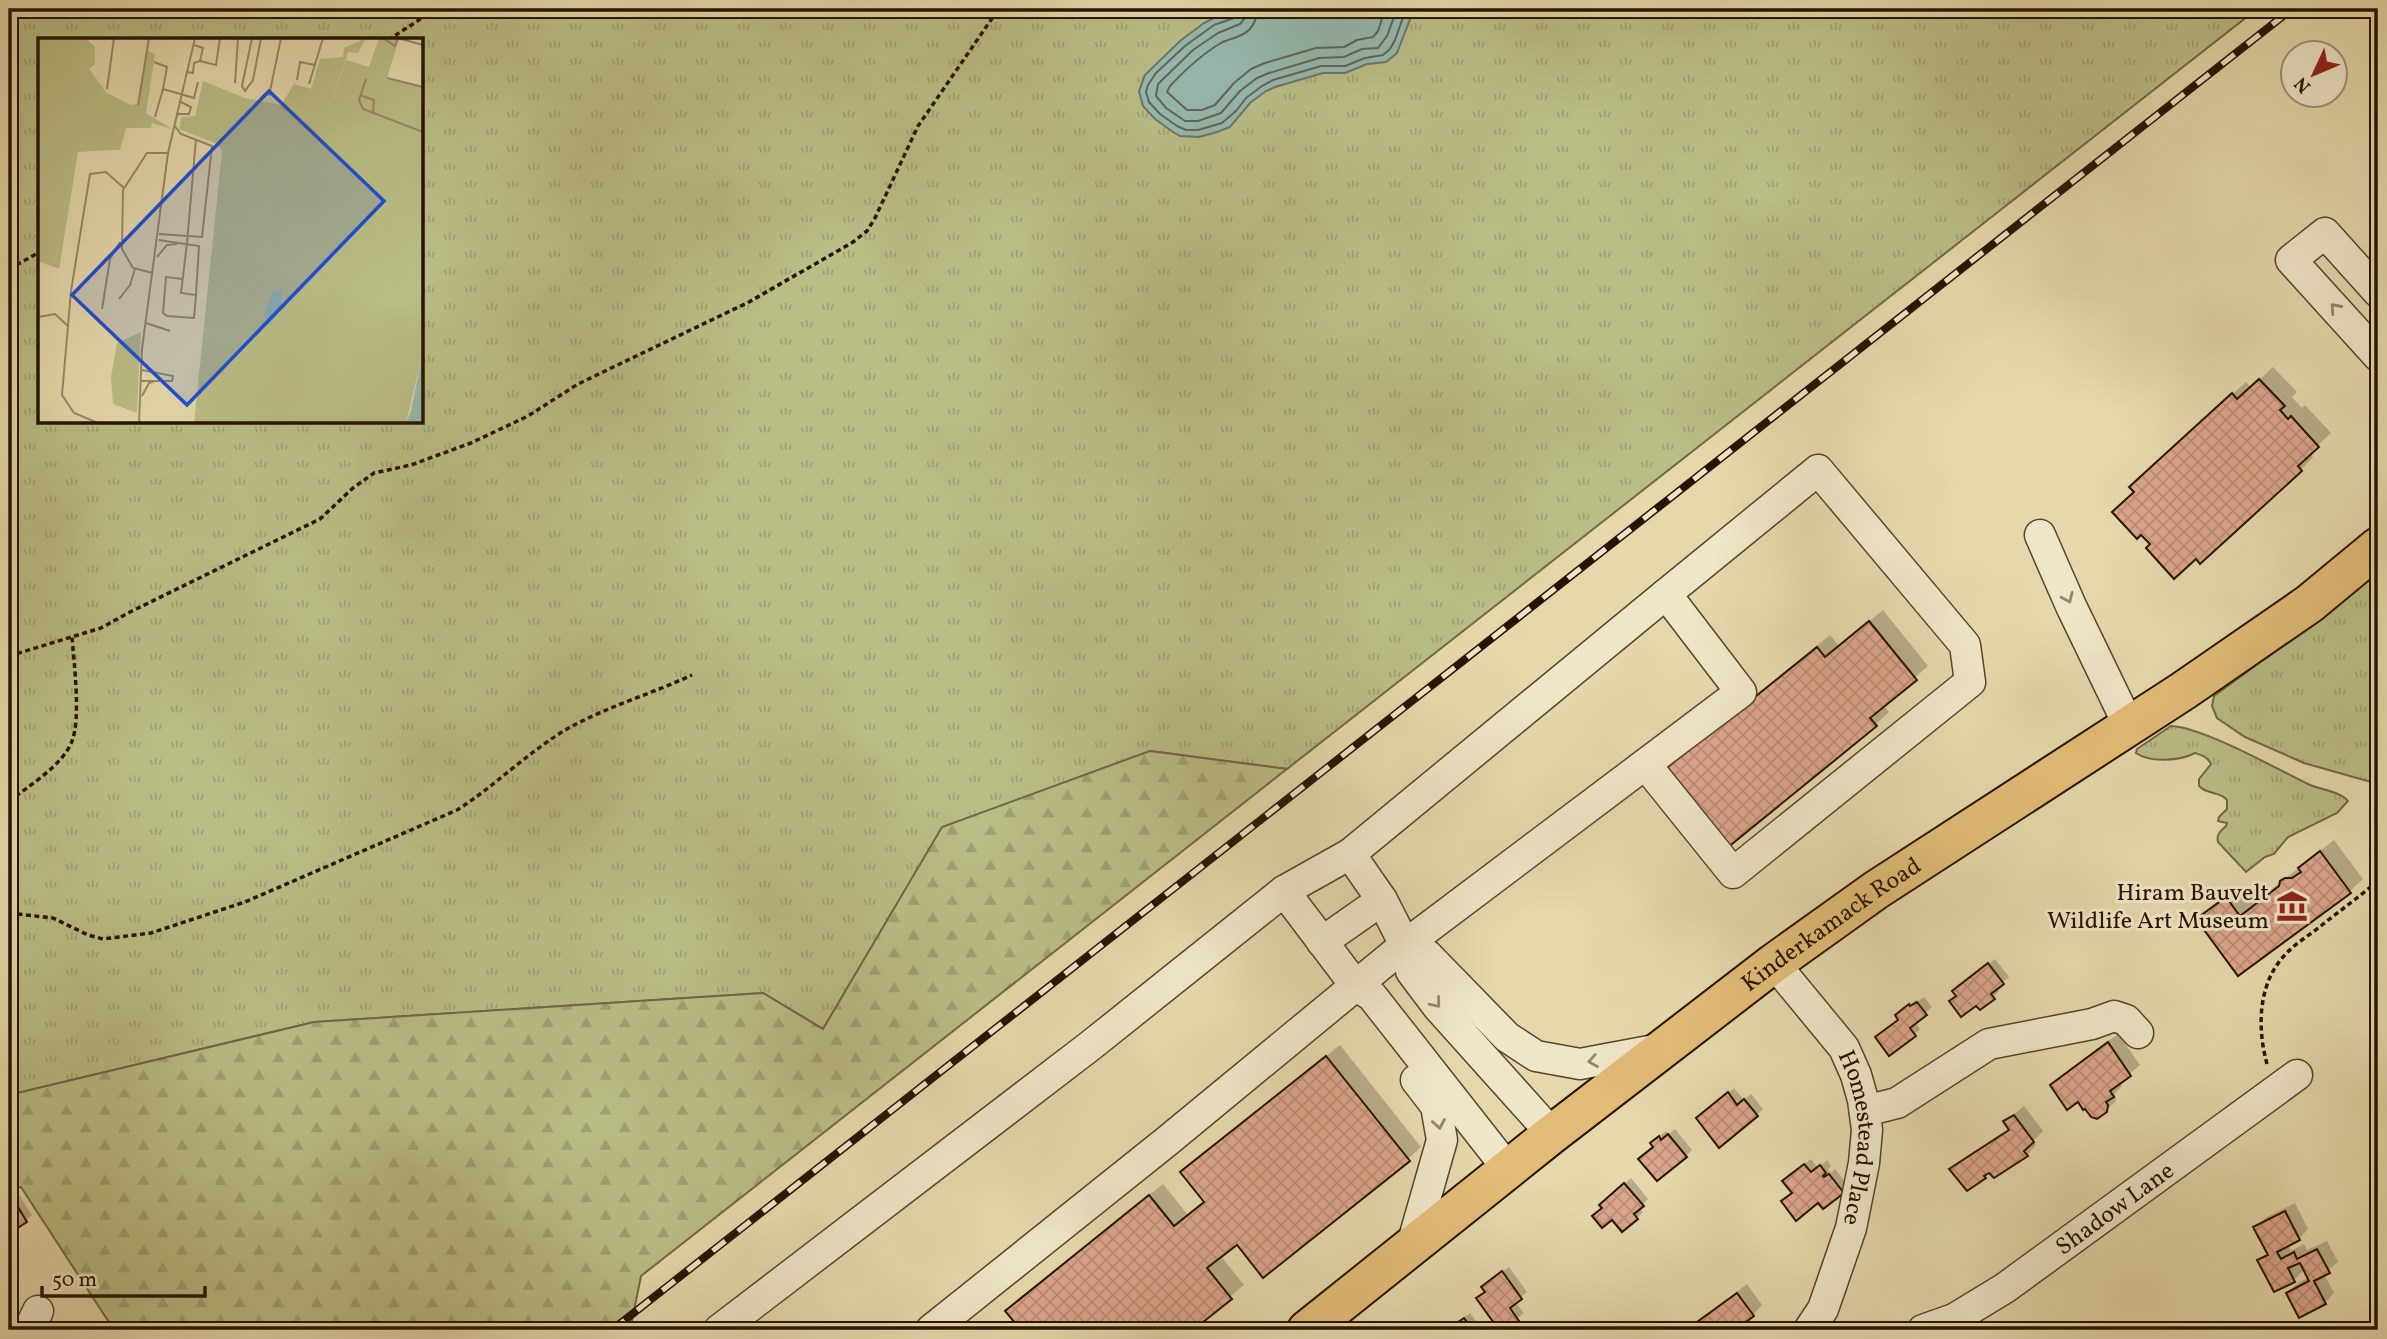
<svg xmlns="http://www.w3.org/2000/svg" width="2387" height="1339" font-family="Vollkorn,serif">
	<defs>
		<pattern id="grass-tufts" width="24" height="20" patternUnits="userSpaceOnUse" patternTransform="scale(1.75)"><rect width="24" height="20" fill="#babd86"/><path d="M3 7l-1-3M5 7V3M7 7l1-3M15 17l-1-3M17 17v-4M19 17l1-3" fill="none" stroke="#a0a272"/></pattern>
		<pattern id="forest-firs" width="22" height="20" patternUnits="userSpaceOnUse" patternTransform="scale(1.75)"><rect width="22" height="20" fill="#babd86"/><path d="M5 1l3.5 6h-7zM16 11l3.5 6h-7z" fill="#a0a272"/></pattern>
		<pattern id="building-cross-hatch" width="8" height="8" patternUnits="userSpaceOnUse" patternTransform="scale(1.75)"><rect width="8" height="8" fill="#dba58b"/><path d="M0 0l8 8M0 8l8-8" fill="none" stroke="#bc8d76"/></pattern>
	</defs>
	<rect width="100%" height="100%" fill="#e5d8ab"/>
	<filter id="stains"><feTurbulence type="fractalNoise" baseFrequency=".00286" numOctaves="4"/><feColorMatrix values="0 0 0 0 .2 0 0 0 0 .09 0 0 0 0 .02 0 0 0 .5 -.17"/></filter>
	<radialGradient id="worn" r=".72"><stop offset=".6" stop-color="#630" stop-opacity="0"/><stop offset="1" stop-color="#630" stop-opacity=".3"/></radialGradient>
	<g fill="url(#grass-tufts)" stroke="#706844" stroke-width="2" fill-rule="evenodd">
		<path d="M9,9H2257L1287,769L1150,751L942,828L823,1029L763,993L315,1022L9,1095ZM40,40H422V422H40Z"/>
		<polygon points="2378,567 2378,784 2304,763 2245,737 2217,718 2212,706 2214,696 2318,620"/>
		<path d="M2171,726C2202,727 2277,769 2308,784C2320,790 2340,791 2348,801L2337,813L2288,837L2274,854L2265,857L2246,872L2218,842C2216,834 2221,831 2226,826L2227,823L2218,821L2219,817L2227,809V800C2220,791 2207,795 2199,786V779L2211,764C2208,757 2202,755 2195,753C2180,761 2150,763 2136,753L2137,749Z"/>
	</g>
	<polygon fill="url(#forest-firs)" stroke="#706844" stroke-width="2" points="1150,751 1287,769 641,1276 630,1330 114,1330 21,1187 9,1189 9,1095 314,1022 763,993 823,1029 942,827"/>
	<polygon fill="#96b9af" stroke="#697769" stroke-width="2" points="1245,9 1414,9 1397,53 1386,62 1367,64 1345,73 1323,73 1275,87 1266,91 1250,103 1230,127 1217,132 1199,137 1180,136 1173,132 1155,119 1143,106 1139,91 1145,75 1180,41 1204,23 1222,14"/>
	<g fill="#0003">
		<polygon points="2273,367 2297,392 2292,397 2302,408 2305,405 2331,433 2310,453 2313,457 2301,470 2196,557 2152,544 2136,492 2144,474 2246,382 2251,388"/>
		<polygon points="1883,610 1928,666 1883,705 1889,712 1876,724 1727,845 1680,758 1830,635 1839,646"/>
		<polygon points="2334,840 2363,879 2350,891 2238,974 2198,920 2211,907 2240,886 2253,904"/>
		<polygon points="1995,959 2009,977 1996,987 1999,991 1993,998 1961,985"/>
		<polygon points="1924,997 1932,1007 1915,1022 1920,1029 1914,1035 1900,1019 1903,1009 1916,1000 1917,1002"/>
		<polygon points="2118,1034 2140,1065 2120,1082 2122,1086 2115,1093 2116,1101 2106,1111 2079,1100 2052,1085 2062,1075"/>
		<polygon points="1340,1045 1421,1147 1408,1159 1237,1242 1220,1255 1244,1285 1190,1330 1023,1330 1008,1311 1020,1298 1163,1184 1188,1215 1205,1201 1183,1172 1196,1160"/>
		<polygon points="1734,1088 1744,1100 1751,1094 1763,1109 1757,1115 1704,1112"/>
		<polygon points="2024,1106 2043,1131 2033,1141 2036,1145 2027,1155 1990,1171 1985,1177 1951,1169 1961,1160 2010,1128 2006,1121"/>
		<polygon points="1675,1129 1692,1150 1686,1156 1655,1146 1658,1137 1666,1131 1668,1135"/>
		<polygon points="1811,1159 1818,1168 1827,1160 1831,1166 1828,1169 1831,1173 1835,1169 1848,1186 1842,1192 1819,1201 1794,1192 1791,1175"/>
		<polygon points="1631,1178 1648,1199 1639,1208 1643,1212 1637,1218 1604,1208 1607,1199"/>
		<polygon points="18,1193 32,1215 9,1236 9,1198"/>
		<polygon points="2295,1203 2308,1229 2299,1239 2288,1244 2291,1251 2304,1244 2307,1250 2327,1241 2338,1262 2324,1274 2334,1293 2325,1303 2288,1293 2297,1284 2309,1277 2305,1269 2294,1280 2274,1290 2259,1261 2268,1252 2256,1228 2265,1218"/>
		<polygon points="1509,1267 1527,1292 1515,1302 1524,1313 1501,1330 1478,1299 1486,1291 1489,1281"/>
		<polygon points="1747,1284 1762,1305 1753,1315 1732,1330 1688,1330"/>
		<polygon points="1470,1313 1483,1330 1446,1330"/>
	</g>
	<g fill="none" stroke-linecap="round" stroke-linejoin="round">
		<g stroke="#5e6658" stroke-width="2">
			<polyline points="1238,9 1234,18 1214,25 1185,46 1156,73 1148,85 1146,92 1149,102 1160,114 1177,126 1186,130 1198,130 1222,123 1236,111 1246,98 1262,86 1273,80 1321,66 1345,66 1365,58 1383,55 1390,49 1395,40 1406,9"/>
			<polyline points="1247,9 1245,18 1240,24 1218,33 1193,50 1158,84 1156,96 1166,108 1185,121 1198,121 1221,113 1240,91 1257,78 1269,73 1319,58 1344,57 1362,49 1378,48 1387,36 1397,9"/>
			<path d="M1257,9C1257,16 1255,23 1250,29C1242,38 1230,38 1221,43C1202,54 1185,70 1170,86L1167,92L1187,110H1202L1215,105L1234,83L1251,69L1265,63L1316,48L1344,47L1357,40L1373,37L1378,31L1385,9"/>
		</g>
	</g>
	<g fill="url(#building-cross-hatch)" stroke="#261301" stroke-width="2">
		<polygon points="2259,379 2285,406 2280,410 2288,419 2291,416 2319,447 2298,466 2302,471 2200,564 2196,559 2174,579 2146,548 2150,544 2141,535 2137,539 2112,512 2134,492 2129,487 2232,393 2237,399"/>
		<polygon points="1869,621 1917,680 1870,718 1877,726 1727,848 1664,770 1817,647 1825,657"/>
		<polygon points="2320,851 2351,893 2238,976 2196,919 2226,897 2240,916 2279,886 2280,881 2285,878 2292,878 2301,872 2298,868"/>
		<polygon points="1988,963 2004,984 1991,994 1995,999 1980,1010 1976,1006 1961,1017 1949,1001 1956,996 1952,991"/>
		<polygon points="1917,1002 1927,1015 1910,1028 1916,1036 1889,1056 1875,1037 1898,1020 1895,1015 1909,1004 1910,1006"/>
		<polygon points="2108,1042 2131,1076 2110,1091 2114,1097 2106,1102 2108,1105 2107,1112 2097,1119 2091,1117 2085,1109 2083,1110 2078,1102 2067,1110 2050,1085"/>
		<polygon points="1326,1056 1410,1161 1263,1278 1237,1245 1207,1268 1232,1299 1193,1330 1021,1330 1005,1311 1149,1195 1174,1226 1204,1202 1180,1172"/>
		<polygon points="1728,1092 1737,1105 1744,1099 1758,1116 1719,1148 1696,1118"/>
		<polygon points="2014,1115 2034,1142 2024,1151 2028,1156 1994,1178 1989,1173 1984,1176 1986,1178 1967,1191 1949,1169 2009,1130 2003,1121"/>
		<polygon points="1668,1134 1687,1157 1657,1181 1638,1159 1653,1147 1650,1143 1659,1136 1661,1140"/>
		<polygon points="1804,1164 1811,1172 1820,1165 1826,1173 1823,1176 1824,1177 1829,1174 1844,1193 1823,1209 1818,1203 1796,1221 1781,1201 1792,1193 1782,1181"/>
		<polygon points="1624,1183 1644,1206 1634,1214 1638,1219 1622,1232 1612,1220 1602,1228 1592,1216 1602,1208 1599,1205"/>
		<polygon points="12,1197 27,1222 13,1231 15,1234 9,1238 9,1199"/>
		<polygon points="2285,1211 2300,1240 2277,1252 2281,1259 2294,1252 2297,1259 2317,1249 2330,1273 2314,1281 2326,1304 2299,1318 2286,1293 2309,1281 2300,1263 2288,1268 2295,1282 2274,1292 2257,1260 2268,1255 2253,1227"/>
		<polygon points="1502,1271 1522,1299 1510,1308 1519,1321 1506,1330 1499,1330 1476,1298 1485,1292 1481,1287"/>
		<polygon points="1737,1293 1754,1316 1735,1330 1686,1330"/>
		<polygon points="1464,1318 1473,1330 1446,1330"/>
	</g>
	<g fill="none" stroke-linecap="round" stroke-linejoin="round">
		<defs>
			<g id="minor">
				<polyline points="2378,292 2325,233 2291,260 2378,356"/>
				<polyline points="2040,535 2071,606 2129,726"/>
				<polyline points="1284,891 1350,854"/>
				<polyline points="1322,942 1382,900"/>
				<polyline points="1405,945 1427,955 1507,1037 1536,1056 1580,1064 1660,1049"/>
				<path id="s1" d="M1774,963L1844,1048L1856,1075L1863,1100L1867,1130L1864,1163L1851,1228L1823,1309L1809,1330"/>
				<polyline points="1865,1111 1897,1103 1989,1044 2092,1024 2114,1016 2126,1020 2138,1033"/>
				<polyline points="1552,1134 1438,1007 1411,971 1405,945 1382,900 1350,854 1666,594"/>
				<polyline points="1412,1245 1442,1140 1436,1106 1416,1080"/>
				<polyline points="29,1330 38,1311"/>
				<polyline points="719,1330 1090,1046 1284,891 1355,985 1372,996 1508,1169"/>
				<polyline points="931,1330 1166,1142 1405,945 1741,692 1666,594 1818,470 1965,645 1970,682 1733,873 1646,765"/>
				<path id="s2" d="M1923,1330L1954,1319L2005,1288L2297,1075"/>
			</g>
			<g id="major">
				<path id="s3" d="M1307,1330L1552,1134L1774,963L1876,890L2183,691L2309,604L2378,547"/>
			</g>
		</defs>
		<use href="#minor" stroke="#56442c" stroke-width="33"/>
		<use href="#major" stroke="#261301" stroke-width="42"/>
		<g stroke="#261301" stroke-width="3.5" stroke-dasharray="5 3.5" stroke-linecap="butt">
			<polyline points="388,40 436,9"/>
			<polyline points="9,269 40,252"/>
			<polyline points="9,656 101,628 130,612 320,519 353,488 374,473 411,465 471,443 528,416 578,384 749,302 853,242 867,231 875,218 918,126 993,17 1002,9"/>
			<path d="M9,801C28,787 64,764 72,741C81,718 74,663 72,637"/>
			<path d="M9,913L53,918L88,935L103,939L151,933L245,902L457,810C495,786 528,752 567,729C606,707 651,694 692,675"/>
			<path d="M2267,1064C2257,1028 2258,984 2284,956C2294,944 2310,935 2322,925C2341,910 2360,896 2378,881"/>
		</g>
		<use href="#minor" stroke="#eee6c8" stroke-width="30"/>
		<use href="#major" stroke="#e2bc76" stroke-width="38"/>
		<defs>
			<polyline id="rail" points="612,1330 2292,9"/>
		</defs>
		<use href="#rail" stroke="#261301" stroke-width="8"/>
		<use href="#rail" stroke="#eee6c8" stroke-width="5" stroke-dasharray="16" stroke-linecap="butt"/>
	</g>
	<defs><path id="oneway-chevron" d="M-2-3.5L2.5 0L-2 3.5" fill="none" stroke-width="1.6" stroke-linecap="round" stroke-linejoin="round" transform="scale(1.75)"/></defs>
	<g stroke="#94876e">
		<use href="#oneway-chevron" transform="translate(2335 308) rotate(-132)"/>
		<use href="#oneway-chevron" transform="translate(2068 598) rotate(66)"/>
		<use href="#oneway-chevron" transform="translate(1436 1003) rotate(51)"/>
		<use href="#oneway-chevron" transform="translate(1593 1061) rotate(170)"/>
		<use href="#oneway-chevron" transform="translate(1439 1124) rotate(80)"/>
	</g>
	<defs>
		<symbol id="museum-bare" viewBox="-9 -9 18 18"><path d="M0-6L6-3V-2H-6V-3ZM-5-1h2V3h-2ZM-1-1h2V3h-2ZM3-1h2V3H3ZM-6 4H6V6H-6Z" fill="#8f2418" stroke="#eee6c8" stroke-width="2.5" paint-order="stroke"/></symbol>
	</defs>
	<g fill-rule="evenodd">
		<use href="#museum-bare" x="2270" y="884" width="44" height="44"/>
	</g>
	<g text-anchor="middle" stroke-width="6" stroke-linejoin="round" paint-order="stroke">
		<g font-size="24" fill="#261301" stroke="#eee6c8" text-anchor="end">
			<text x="2269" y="900">Hiram Bauvelt<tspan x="2269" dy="28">Wildlife Art Museum</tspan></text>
		</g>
		<g font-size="24" fill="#261301" stroke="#eee6c8">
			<text dy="8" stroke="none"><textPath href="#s3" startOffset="663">Kinderkamack Road</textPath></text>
			<text dy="8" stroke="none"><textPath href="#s1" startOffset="203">Homestead Place</textPath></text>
			<text dy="8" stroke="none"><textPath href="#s2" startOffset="228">Shadow Lane</textPath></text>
		</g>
	</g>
	<g transform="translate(38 38)">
		<rect width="385" height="385" fill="#e5d8ab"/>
		<path d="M0,0H26L87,81L74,112L40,114L21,231L0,223ZM341,0L361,1L349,40L385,94V243L343,378L281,385H156L174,210L187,200L190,149L232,106L260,59L293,66L308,22L331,29ZM103,294L99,375L75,366L73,339L79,305Z" fill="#babd86"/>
		<path d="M26,0H47L57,9V26L51,31L69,55L93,67L100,66L109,12L117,16L108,75L134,91L114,85L113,90H88L82,112H74L87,81ZM328,0L320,15L310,14L293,66L260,59L232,106L198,147L190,149L197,176L187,200L174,210L184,113L179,106L141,91L144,79L157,78L165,43L207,60L243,67L256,46L273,51L282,21L305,19L306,10ZM349,40L385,49V94L337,73ZM385,243V314L368,385H281L320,377L332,367L343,377Z" fill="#babd86"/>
		<path d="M244,253V265L232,288L226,277L235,254ZM385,314V385H368L373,373Z" fill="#96b9af"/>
		<path fill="none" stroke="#998967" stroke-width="2" d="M214,0L204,48L207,53L215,42L223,0M345,0L357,8L360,0M360,0L385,7M162,23L178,27L182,0M116,24L129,29L125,51M149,34L155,35L156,25L162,23L165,10L156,7M349,40L385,49M328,41L321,62L325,71L385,94M259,42L262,24L277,27M197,45L200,0M271,46L285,0M69,51L76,0M322,57L336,62L335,75M231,58L243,0M100,67L111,0M138,76H151L153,69L141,63M117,79L125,51L156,60L160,44M121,196L164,199L174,108L143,96L136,87M121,202L161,208L158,257M119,219L129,207L139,206M115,235L95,230L84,211L85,152L109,115H130M145,241L128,239L125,275L129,278L156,280L158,257L143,255L149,205L158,101M81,261L92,247L97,231M64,271L72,221L82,204M0,279L17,276L31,289M108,285L132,293M102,343H134L135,338L104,332M104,358L111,345L117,343M60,385L36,375L24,357L33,253L52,136L68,134L86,150M101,385L104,311L130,115L157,0"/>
		<path fill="#1d4ed8" fill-opacity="0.15" stroke="#1d4ed8" stroke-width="3.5" d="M231,53L346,163L149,367L34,257Z"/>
		<rect width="385" height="385" fill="none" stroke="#261301" stroke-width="3.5"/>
	</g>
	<rect width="2387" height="1339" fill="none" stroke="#e5d8ab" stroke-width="35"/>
	<rect x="10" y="10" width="2366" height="1318" fill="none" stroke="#261301" stroke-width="3.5"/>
	<rect x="18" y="18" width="2352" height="1304" fill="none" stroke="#261301" stroke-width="2"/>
	<g transform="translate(2314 74) rotate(226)"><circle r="33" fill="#eee6c8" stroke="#9e9278" stroke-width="2"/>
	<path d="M0-5L12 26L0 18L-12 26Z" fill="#8f2418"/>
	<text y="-10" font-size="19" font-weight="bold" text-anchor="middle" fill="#261301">N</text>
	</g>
	<path d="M42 1286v10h163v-10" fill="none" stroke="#261301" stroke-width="3.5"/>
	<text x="52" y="1286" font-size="21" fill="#261301" stroke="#eee6c8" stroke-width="5" paint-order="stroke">50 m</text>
	<rect width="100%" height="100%" filter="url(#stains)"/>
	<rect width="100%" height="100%" fill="url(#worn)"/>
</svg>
